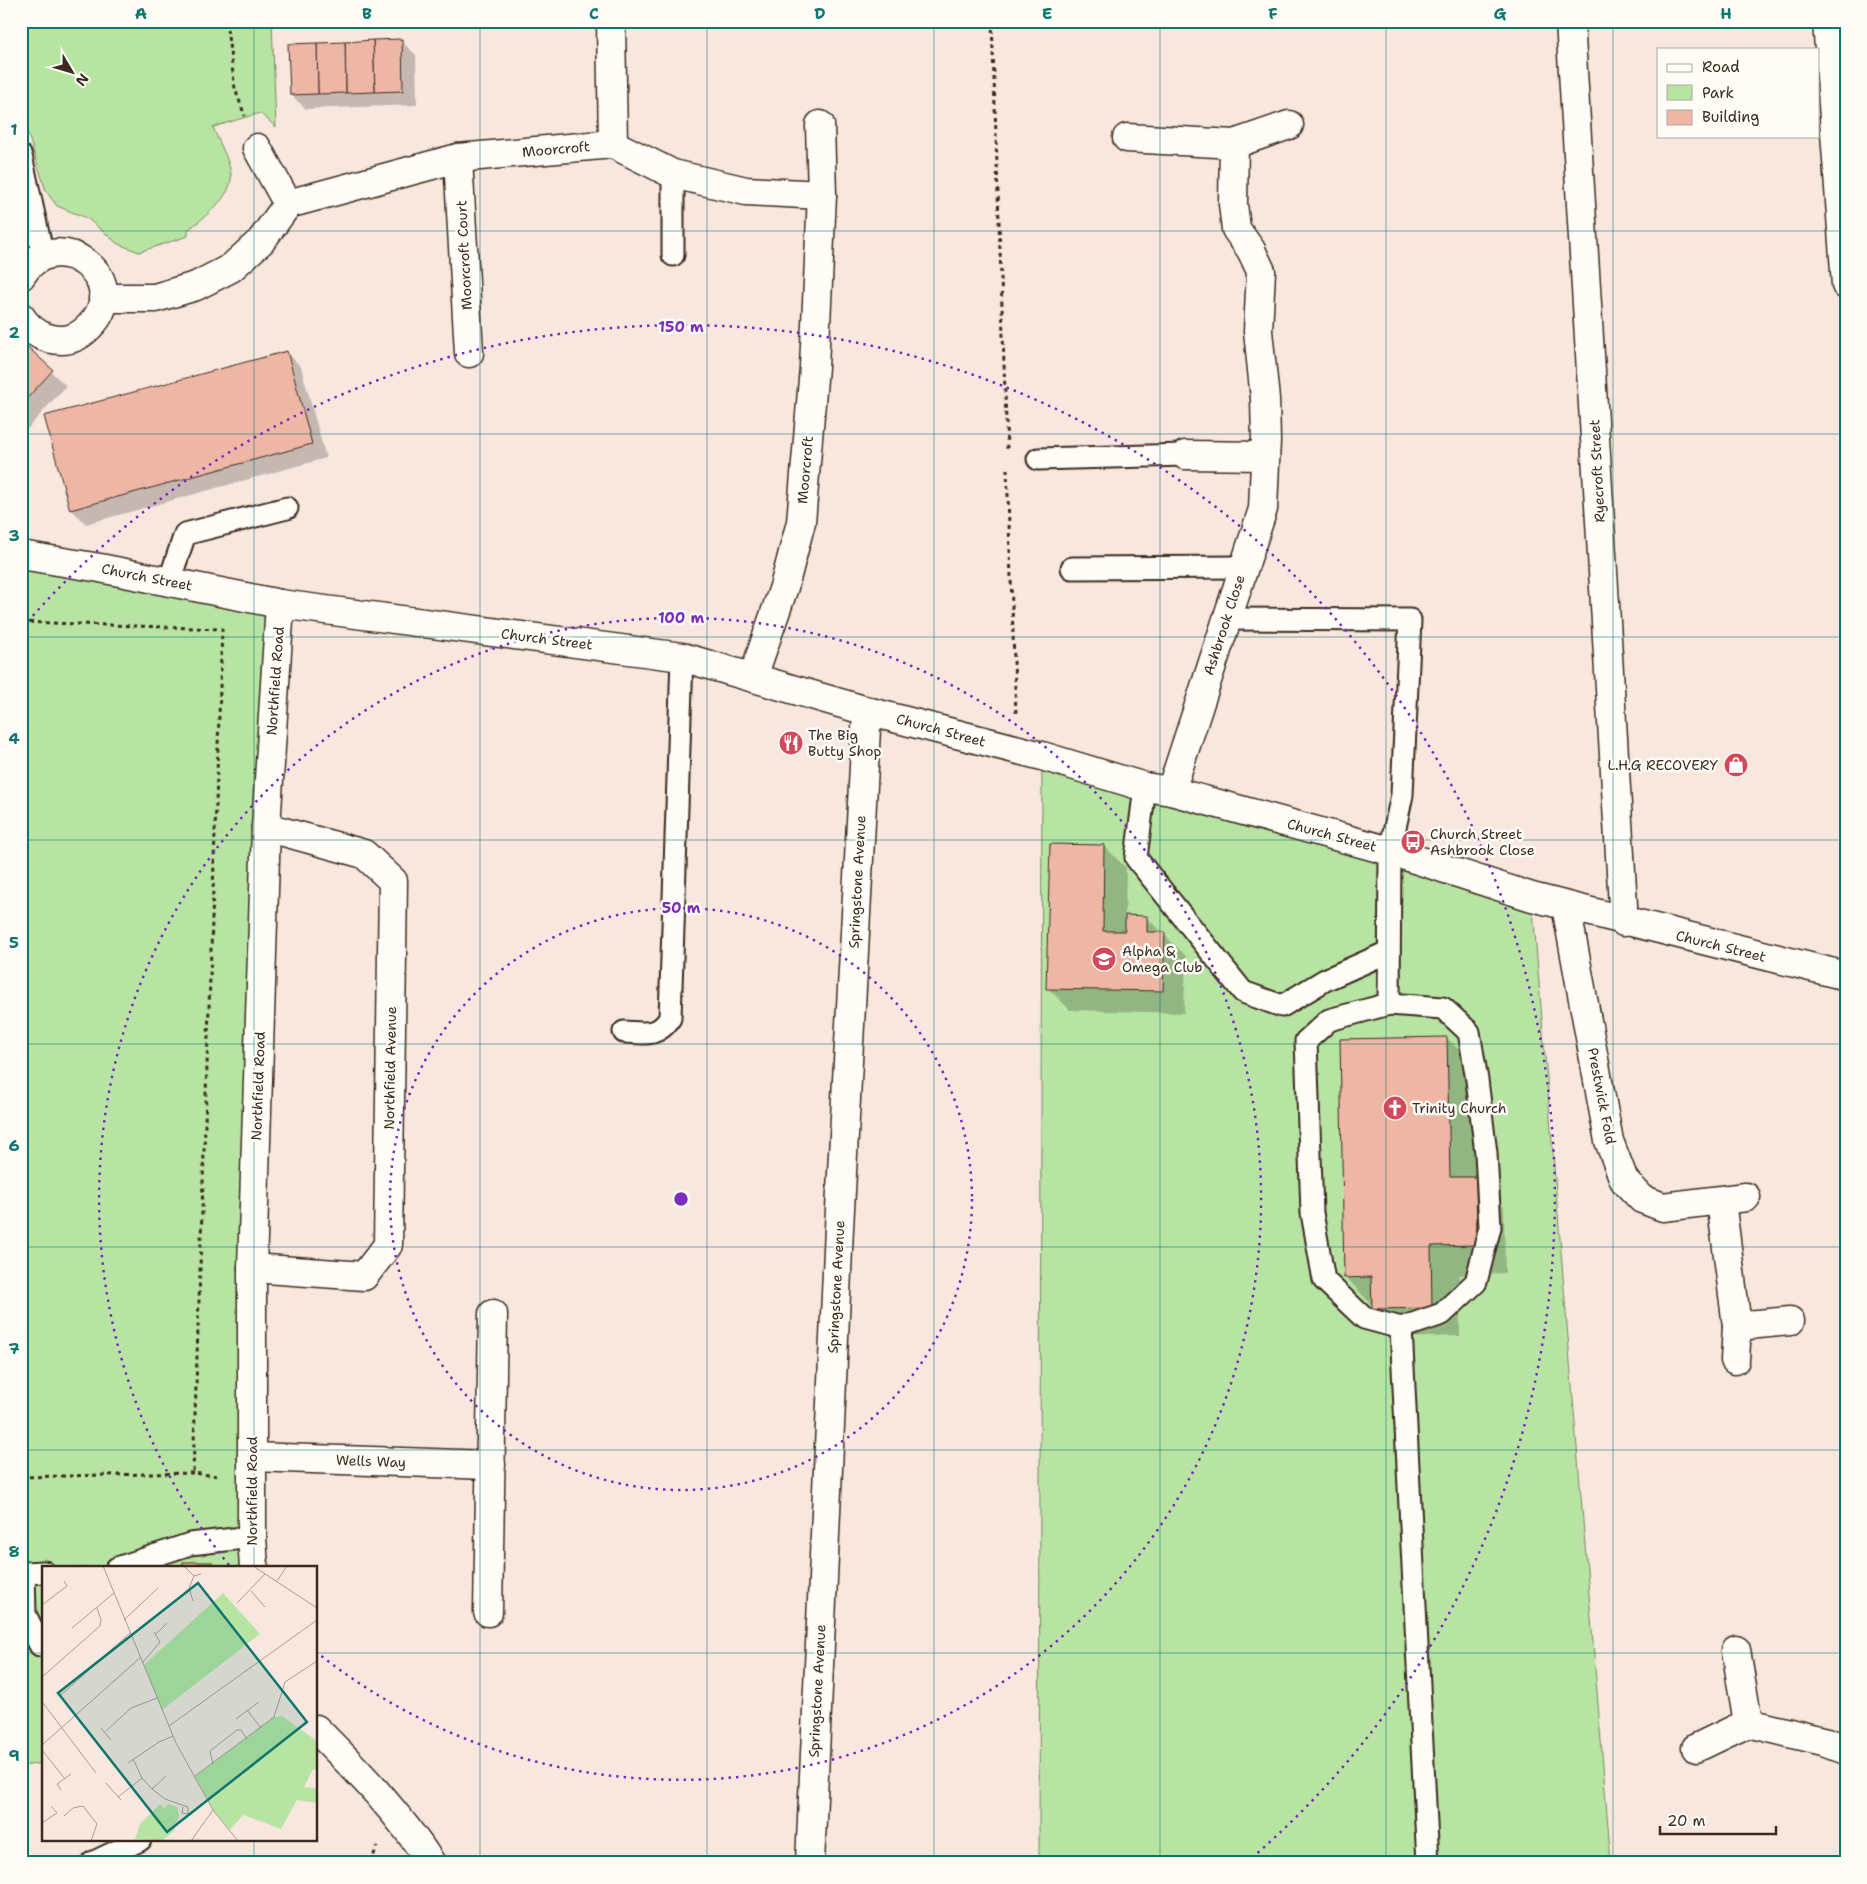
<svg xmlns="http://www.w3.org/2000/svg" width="1867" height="1884" font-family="'Shantell Sans',sans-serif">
	<rect width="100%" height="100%" fill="#f8e7de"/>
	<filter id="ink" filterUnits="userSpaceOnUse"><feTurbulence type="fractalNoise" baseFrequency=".02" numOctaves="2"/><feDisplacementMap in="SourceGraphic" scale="10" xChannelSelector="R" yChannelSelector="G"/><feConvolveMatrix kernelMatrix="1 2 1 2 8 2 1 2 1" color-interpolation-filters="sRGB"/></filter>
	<g filter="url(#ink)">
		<g fill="#b7e4a3" stroke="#798760">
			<path d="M21,21H272L276,127L260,113L213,127C218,141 229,158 231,174C234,196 203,218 188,230V236L139,252L118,244L87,218L57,206L46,191L28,134L21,124Z"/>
			<polygon points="21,555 280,604 254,1568 44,1568 44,1763 21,1766"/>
			<polygon points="1042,756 1532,897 1611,1863 1039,1863"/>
		</g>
		<g fill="#0003">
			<polygon points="401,41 416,55 417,105 306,109 291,95"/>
			<polygon points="21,343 66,386 21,436"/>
			<polygon points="287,352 301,367 326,458 86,524 71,509"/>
			<polygon points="1104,846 1126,868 1125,917 1146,917 1186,956 1184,1013 1070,1010 1048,988"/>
			<polygon points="1447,1038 1476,1067 1478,1181 1504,1207 1505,1273 1459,1275 1460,1336 1402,1338 1346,1277"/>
		</g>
		<g fill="#eeb6a5" stroke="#3b2a1e">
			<polygon points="402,39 403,91 375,92 373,40"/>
			<polygon points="373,40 375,92 346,93 345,42"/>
			<polygon points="345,42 346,93 318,94 317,43"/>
			<polygon points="317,43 318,94 290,95 288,44"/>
			<polygon points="21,341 53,370 21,405"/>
			<polygon points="287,351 312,444 70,510 44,416"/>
			<polygon points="1050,844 1104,845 1103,931 1125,931 1125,915 1147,916 1147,932 1165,932 1163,991 1046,989"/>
			<polygon points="1447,1037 1450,1177 1476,1177 1477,1245 1431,1246 1432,1308 1372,1309 1371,1277 1344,1278 1340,1039"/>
			<rect x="183" y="1562" width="29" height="6"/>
		</g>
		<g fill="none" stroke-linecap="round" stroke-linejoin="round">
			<defs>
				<g id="service">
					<polyline points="21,156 43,256"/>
					<polyline points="673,255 673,174"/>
					<polyline points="1038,459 1185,455"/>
					<polyline points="1072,568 1243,567"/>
					<polyline points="169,582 185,534 287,508"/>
					<polyline points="1226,619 1410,620 1402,795 1390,851 1389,1004 1329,1020 1306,1041 1312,1213 1324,1280 1364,1318 1401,1328 1428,1863"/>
					<polyline points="1145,787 1136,858 1243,992 1282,1006 1325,980 1388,952"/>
					<polyline points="1389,1004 1443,1008 1469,1032 1477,1080 1486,1153 1490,1227 1476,1282 1442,1314 1401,1328"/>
					<path d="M624,1032C645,1033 658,1037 670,1018L682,657"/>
					<polyline points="117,1568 190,1544 252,1537"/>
					<polyline points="44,1572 24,1573 25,1614 40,1645 44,1645"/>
					<polyline points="92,1863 140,1840"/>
				</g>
				<g id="minor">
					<polyline points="611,21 613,144"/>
					<polyline points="1570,21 1624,922"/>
					<polyline points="1827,21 1846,285"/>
					<polyline points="1127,138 1234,144 1289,125"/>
					<polyline points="257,148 288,204"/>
					<polyline points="458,158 469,353"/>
					<path d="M21,276C55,220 137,280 89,327C82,334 72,340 62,340C44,340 31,332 21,317"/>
					<polyline points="103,298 155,298 196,286 231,268 261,241 288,204 458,158 613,144 673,174 746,191 822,195"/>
					<polyline points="1185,455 1265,456"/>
					<polyline points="753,677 784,587 801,522 814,367 822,195 820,125"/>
					<polyline points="1171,791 1263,509 1266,440 1265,399 1258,331 1261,271 1251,250 1236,229 1233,204 1234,144"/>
					<polyline points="1566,906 1609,1141 1624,1180 1642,1199 1663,1207 1746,1197"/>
					<polyline points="1721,1201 1737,1326 1735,1360"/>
					<polyline points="252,1268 364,1276 388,1245 393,881 364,854 266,827"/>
					<polyline points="1737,1326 1790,1321"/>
					<polyline points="252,1457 491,1465"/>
					<polyline points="254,1568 252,1537 252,1268 266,827 280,604"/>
					<polyline points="488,1612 493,1314"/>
					<polyline points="1748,1723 1827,1742 1846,1749"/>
					<path d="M316,1729C358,1771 399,1813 431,1863"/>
					<polyline points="1696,1748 1748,1723 1736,1650"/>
					<polyline points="810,1863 839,1228 867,711"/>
				</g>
				<polyline id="tertiary" points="21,555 100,568 280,604 682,657 867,711 1042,756 1145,787 1171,791 1390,851 1532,897 1846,976"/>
			</defs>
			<use href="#service" stroke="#3b2a1e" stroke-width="25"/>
			<use href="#minor" stroke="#3b2a1e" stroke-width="31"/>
			<use href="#tertiary" stroke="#3b2a1e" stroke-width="31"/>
			<g stroke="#3b2a1e" stroke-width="3" stroke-dasharray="4 4" stroke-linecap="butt">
				<polyline points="226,21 235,89 245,116"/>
				<polyline points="992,21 1007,450"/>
				<polyline points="1007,469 1016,715"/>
				<polyline points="21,622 222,629 193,1473"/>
				<polyline points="21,1477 193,1473 218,1476"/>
				<polyline points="371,1863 377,1846"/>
			</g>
			<use href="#service" stroke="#fdfcf7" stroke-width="21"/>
			<use href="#minor" stroke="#fdfcf7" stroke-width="28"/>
			<use href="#tertiary" stroke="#fdfcf7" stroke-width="28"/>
		</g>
	</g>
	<path fill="none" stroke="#0f766e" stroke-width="1" stroke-opacity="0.55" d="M254,21V1568M480,21V1863M707,21V1863M934,21V1863M1160,21V1863M1386,21V1863M1613,21V1863M21,231H1846M21,434H1846M21,637H1846M21,840H1846M21,1044H1846M21,1247H1846M21,1450H1846M21,1653H44M316,1653H1846M254,1840V1863"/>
	<g fill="none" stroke="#7b2cbf" stroke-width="2.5" stroke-dasharray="2.5 5">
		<circle cx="681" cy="1199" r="291"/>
		<path d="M229 1565A581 581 0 1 1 319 1654"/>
		<path d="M23 627A872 872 0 1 1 1247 1862"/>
	</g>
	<defs>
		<symbol id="restaurant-disc" viewBox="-11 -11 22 22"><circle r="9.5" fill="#d1495b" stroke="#fdfcf7"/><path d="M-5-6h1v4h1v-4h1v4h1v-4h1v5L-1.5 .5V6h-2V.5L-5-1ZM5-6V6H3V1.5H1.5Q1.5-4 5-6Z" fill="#fff"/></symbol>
		<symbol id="shop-disc" viewBox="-11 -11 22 22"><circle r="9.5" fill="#d1495b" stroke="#fdfcf7"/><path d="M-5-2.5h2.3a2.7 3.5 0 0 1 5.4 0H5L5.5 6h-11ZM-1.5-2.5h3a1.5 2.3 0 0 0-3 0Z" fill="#fff"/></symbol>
		<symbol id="bus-disc" viewBox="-11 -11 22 22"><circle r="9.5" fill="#d1495b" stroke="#fdfcf7"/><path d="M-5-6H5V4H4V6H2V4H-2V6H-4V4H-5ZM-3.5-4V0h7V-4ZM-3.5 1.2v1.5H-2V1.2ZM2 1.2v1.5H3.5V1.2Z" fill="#fff"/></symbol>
		<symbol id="school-disc" viewBox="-11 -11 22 22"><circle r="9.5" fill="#d1495b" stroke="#fdfcf7"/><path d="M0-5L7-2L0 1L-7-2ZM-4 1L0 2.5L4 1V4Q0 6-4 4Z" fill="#fff"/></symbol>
		<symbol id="church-disc" viewBox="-11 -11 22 22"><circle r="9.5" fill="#d1495b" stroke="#fdfcf7"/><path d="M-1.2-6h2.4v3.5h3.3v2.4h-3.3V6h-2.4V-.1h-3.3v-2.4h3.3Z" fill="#fff"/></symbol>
	</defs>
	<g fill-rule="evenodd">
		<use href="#restaurant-disc" x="777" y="729" width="28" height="28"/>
		<use href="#shop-disc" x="1722" y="751" width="28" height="28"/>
		<use href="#bus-disc" x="1399" y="828" width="28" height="28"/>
		<use href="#school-disc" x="1090" y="945" width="28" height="28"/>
		<use href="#church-disc" x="1381" y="1094" width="28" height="28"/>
	</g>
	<g text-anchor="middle" stroke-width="5" stroke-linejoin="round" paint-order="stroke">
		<g font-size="14" fill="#3b2a1e" stroke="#fdfcf7">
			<text transform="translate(556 149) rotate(-5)" y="5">Moorcroft</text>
			<text transform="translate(464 255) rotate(-93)" y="5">Moorcroft Court</text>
			<text transform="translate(805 470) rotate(-85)" y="5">Moorcroft</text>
			<text transform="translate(1597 471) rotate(-93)" y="5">Ryecroft Street</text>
			<text transform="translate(147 577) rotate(11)" y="5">Church Street</text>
			<text transform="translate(1224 625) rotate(-72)" y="5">Ashbrook Close</text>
			<text transform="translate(547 639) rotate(7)" y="5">Church Street</text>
			<text transform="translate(275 681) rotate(-86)" y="5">Northfield Road</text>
			<text transform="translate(941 730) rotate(15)" y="5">Church Street</text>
			<text transform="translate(1332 835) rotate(15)" y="5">Church Street</text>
			<text transform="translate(857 882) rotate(-87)" y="5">Springstone Avenue</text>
			<text transform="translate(1721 946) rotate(14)" y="5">Church Street</text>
			<text transform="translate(390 1068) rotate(-89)" y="5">Northfield Avenue</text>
			<text transform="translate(258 1086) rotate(-88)" y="5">Northfield Road</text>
			<text transform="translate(1602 1096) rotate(79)" y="5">Prestwick Fold</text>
			<text transform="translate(836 1287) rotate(-87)" y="5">Springstone Avenue</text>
			<text transform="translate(371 1461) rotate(2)" y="5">Wells Way</text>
			<text transform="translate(252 1491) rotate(-90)" y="5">Northfield Road</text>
			<text transform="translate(817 1691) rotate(-87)" y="5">Springstone Avenue</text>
		</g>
		<g font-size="14" fill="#3b2a1e" stroke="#fdfcf7" text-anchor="start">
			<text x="808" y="740">The Big<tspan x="808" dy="16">Butty Shop</tspan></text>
			<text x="1718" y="770" text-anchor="end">L.H.G RECOVERY</text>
			<text x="1430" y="839">Church Street<tspan x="1430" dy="16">Ashbrook Close</tspan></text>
			<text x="1122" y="956">Alpha &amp;<tspan x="1122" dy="16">Omega Club</tspan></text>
			<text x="1412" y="1113">Trinity Church</text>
		</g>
	</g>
	<g transform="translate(42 1566)">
		<rect width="275" height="275" fill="#f8e7de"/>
		<path d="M181,27L218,68L120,144L102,99ZM240,150L275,175V204L271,203L262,221L275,222V237L255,234L239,263L201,249L188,264L171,244L153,210L232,151ZM118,238L122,243L126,238L135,241L137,250L132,265L120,275L93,273L98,258Z" fill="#b7e4a3"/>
		<path fill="none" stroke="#ac9b91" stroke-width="1" d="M61,0L134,177L171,244L196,275M142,0L152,10L159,8M211,0L275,42M235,15L245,0M209,25L223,41M151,35L147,22L152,10M195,37L223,8M0,39L25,20L22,15M82,54L116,22M30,62L72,27M114,68L125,57M101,96L118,76L112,66M0,111L58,60L59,54L55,42M18,130L88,67M1,137L54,207M205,144L219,162M194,153L217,136M127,160L275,54M59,162L69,174M64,165L89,142L115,132M0,179L99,91M0,184L23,213M91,193L100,212L110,223L123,233L146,241V248L140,247L141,241M86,197L117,176L131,170M171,198L168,185L195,164H199L205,173M153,210L232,151L243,116L275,95M64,217L79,234M110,223L124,210M19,224L15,218L29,208M76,231L100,212M41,240L55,258L49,275M22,250L31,242L41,240M0,257L15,247L9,240M149,275L171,244"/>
		<path fill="#0f766e" fill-opacity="0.15" stroke="#0f766e" stroke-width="2.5" d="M156,17L265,156L125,266L16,127Z"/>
		<rect width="275" height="275" fill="none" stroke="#3b2a1e" stroke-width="2.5"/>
	</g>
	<circle cx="681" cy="1199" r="8" fill="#7b2cbf" stroke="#fdfcf7" stroke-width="2.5"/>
	<g font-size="15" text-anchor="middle" font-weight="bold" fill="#7b2cbf" stroke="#fdfcf7" stroke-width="5" stroke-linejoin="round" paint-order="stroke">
		<text x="681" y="332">150 m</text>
		<text x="681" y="623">100 m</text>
		<text x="681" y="913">50 m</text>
	</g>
	<rect width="1867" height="1884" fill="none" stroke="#fdfcf7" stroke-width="55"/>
	<rect x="1657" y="48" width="162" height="90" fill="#fdfcf7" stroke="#afa8a0"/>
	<rect x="1667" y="64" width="25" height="8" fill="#fdfcf7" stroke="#afa8a0"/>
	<text x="1702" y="72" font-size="15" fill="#3b2a1e">Road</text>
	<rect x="1667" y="85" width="25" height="15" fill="#b7e4a3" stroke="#afa8a0"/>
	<text x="1702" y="98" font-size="15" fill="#3b2a1e">Park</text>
	<rect x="1667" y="110" width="25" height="15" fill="#eeb6a5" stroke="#afa8a0"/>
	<text x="1702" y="122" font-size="15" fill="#3b2a1e">Building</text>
	<g transform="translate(72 72) rotate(128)" stroke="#fdfcf7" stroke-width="4" paint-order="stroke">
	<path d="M0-4L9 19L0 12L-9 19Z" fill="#3b2a1e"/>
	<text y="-8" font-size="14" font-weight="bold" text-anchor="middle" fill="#3b2a1e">N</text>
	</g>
	<path d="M1660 1826v8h116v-8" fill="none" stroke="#3b2a1e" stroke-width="2.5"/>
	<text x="1667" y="1826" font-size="15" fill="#3b2a1e" stroke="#fdfcf7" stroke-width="4" paint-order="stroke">20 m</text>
	<rect x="28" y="28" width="1812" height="1828" fill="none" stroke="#0f766e" stroke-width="2"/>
	<g font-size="16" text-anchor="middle" font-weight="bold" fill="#0f766e">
		<text x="141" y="19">A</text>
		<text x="367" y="19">B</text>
		<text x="594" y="19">C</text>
		<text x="820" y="19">D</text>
		<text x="1047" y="19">E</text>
		<text x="1273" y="19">F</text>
		<text x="1500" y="19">G</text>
		<text x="1726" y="19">H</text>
		<text x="14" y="135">1</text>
		<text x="14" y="338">2</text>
		<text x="14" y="541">3</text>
		<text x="14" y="744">4</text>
		<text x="14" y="948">5</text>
		<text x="14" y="1151">6</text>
		<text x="14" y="1354">7</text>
		<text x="14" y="1557">8</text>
		<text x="14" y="1761">9</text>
	</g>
</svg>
